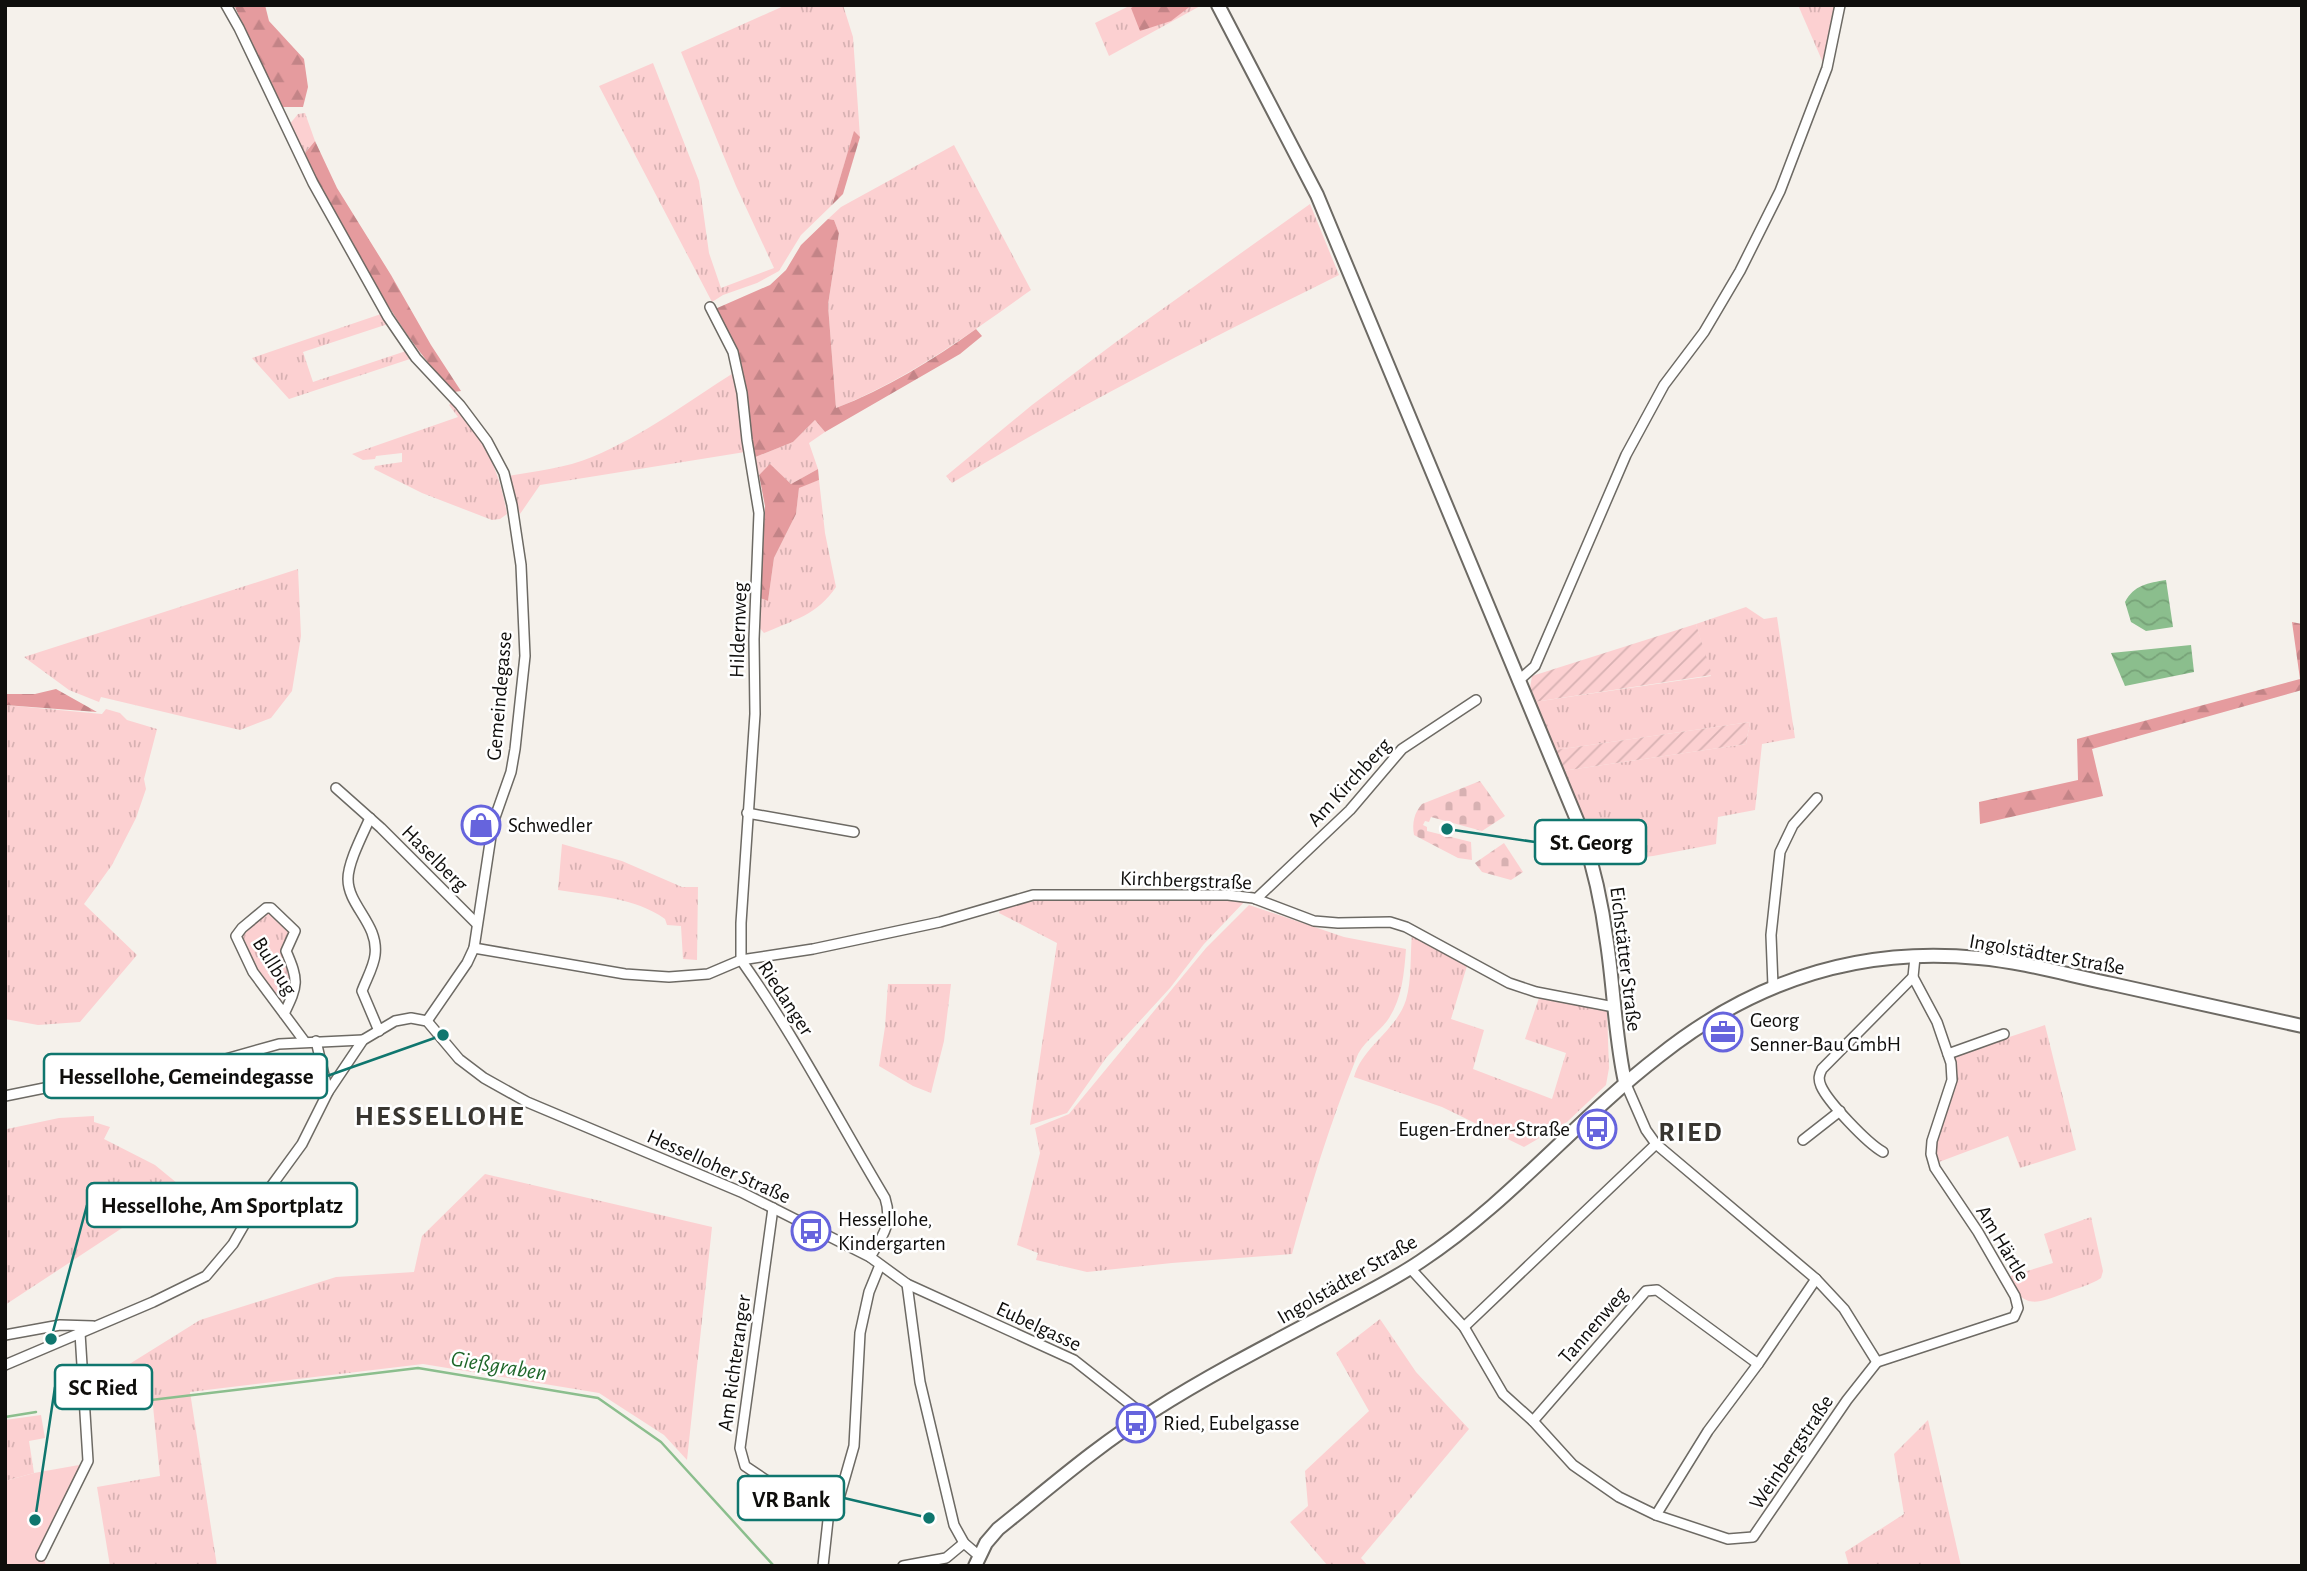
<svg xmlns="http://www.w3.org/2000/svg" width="2307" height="1571" font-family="'Alegreya Sans',sans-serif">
	<defs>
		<pattern id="grass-tufts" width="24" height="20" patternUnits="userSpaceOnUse" patternTransform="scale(1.75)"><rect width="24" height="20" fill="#fcd0d1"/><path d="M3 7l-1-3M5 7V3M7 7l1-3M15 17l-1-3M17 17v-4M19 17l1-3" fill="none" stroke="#d7b1b2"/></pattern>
		<pattern id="forest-firs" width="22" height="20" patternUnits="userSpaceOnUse" patternTransform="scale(1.75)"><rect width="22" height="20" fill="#e59b9e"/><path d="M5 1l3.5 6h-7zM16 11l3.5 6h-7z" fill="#c38487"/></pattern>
		<pattern id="cemetery-stones" width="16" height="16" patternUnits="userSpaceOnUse" patternTransform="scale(1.75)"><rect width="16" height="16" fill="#fcd0d1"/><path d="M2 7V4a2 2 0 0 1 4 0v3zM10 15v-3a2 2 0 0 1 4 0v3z" fill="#d7b1b2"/></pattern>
		<pattern id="garden-furrows" width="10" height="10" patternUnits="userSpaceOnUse" patternTransform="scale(1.75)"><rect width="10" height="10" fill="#fcd0d1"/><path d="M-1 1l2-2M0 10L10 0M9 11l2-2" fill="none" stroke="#d7b1b2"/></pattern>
		<pattern id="water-waves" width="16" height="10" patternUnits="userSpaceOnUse" patternTransform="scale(1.75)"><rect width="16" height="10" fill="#8bbe8d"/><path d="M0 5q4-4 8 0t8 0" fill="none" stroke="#77a278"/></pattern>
	</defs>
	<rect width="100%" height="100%" fill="#f5f1eb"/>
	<g fill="url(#grass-tufts)">
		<polygon points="786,5 843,5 853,37 860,137 854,132 832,205 801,235 779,271 757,283 723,295 712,302 599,86 653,63 699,181 709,253 721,288 774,268 736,186 681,52"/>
		<polygon points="1131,5 1202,5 1109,56 1095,23"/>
		<polygon points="1798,5 1838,5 1824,65"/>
		<polygon points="305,113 315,141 305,153 289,125 298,114"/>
		<path d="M954,145L1031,290C969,334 907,380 836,408L828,305L839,233L834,220L828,219L841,207Z"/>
		<path d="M1310,204L1339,275C1208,340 1076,406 952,483L946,476L1032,405L1116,342Z"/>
		<polygon points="381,314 388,324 303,352 313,382 406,351 413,358 289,399 252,358"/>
		<path d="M735,372L745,452L540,485L520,514L508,476C536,471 566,468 592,457C643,436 689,401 735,372Z"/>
		<path d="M452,402C482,434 500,471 507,514L500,519L492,520L422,493L374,469L375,466L402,462V453L376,456L375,459L363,460L352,454L458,417L449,405Z"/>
		<polygon points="815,420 825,432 809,443 818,469 791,484 770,465 759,475 753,458 793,442"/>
		<path d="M819,480L825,533L836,587C817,615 794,620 764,633L757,625L760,598L768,601L774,558L796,514L799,487Z"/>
		<polygon points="298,569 301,636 292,691 271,718 240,730 101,697 99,702 69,690 24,657"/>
		<polygon points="1746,607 1764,619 1777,617 1795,738 1762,744 1755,810 1718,817 1716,844 1653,856 1597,862 1586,821 1562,771 1746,744 1750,722 1555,750 1534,702 1711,676 1696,624"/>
		<polygon points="5,705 102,714 106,709 120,713 127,720 157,729 144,779 146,789 136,818 112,865 84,904 137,955 80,1022 38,1025 5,1019"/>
		<path d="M562,844L622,861L682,887H698L697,960L683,959L681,926L667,925L665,919C635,897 593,896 558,890Z"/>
		<polygon points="1052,898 1246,900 1204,944 1170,988 1106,1058 1067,1113 1030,1125 1057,943 999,913 1000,907"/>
		<path d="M1249,905L1344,937L1406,949C1404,975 1402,1000 1387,1021C1377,1034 1361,1044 1356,1059C1330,1123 1310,1188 1292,1254L1172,1263L1087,1272L1036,1260L1038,1253L1017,1245L1040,1153L1035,1128L1069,1114L1206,948Z"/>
		<path d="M272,911L291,932L281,950C295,974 296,978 280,1001L256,972L240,939L244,929Z"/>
		<path d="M1412,934L1467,966L1451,1019L1484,1030L1473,1069L1552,1099L1566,1053L1525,1039L1540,995L1607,1011L1609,1068L1606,1085L1567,1122L1524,1147L1442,1107L1354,1077C1363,1046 1396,1031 1406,1000C1412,980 1410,955 1412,934Z"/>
		<polygon points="888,984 951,984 944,1041 931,1093 913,1086 879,1066 885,1027"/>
		<polygon points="2045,1025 2076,1150 2020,1168 2008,1136 1939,1162 1935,1146 1953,1056"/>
		<polygon points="94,1116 94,1122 110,1127 104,1139 155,1165 183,1188 5,1305 5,1126 7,1129 59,1118"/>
		<polygon points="485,1174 712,1227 687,1460 664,1435 599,1393 423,1364 190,1392 217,1566 110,1566 97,1487 160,1476 152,1396 118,1399 115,1373 200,1320 336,1277 414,1272 422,1236"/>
		<path d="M2091,1217L2103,1271L2101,1278C2091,1285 2077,1288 2065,1293C2035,1304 2024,1310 2008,1277L2053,1263L2044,1234Z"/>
		<polygon points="1380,1319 1416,1372 1469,1429 1361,1558 1368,1566 1328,1566 1290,1522 1308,1506 1305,1471 1369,1411 1336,1353"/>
		<polygon points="41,1415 45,1438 29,1441 34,1473 5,1481 5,1420"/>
		<polygon points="1928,1420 1961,1566 1849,1566 1845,1552 1904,1514 1894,1454"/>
	</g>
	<g fill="url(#forest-firs)">
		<polygon points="234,5 265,5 269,21 304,59 308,87 303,107 281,107"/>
		<polygon points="1136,5 1192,5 1171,21 1140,31 1131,8"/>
		<polygon points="854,131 860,137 843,194 832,205"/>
		<path d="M315,141L337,188L391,275L431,345L461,391L454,392C419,356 394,316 368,273C345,235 322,195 305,153Z"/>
		<path d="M828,219L834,220L839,233L828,305L836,408C886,389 933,360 976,329L982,336L960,354L825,432L815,420L793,442L753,458L746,390L739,359L715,309L770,285L786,270L801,245Z"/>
		<polygon points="770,464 791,484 818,469 819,480 799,488 796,514 774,558 768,601 760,598 765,506 759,475"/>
		<polygon points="2292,622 2302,624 2302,690 2092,749 2103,796 1980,824 1979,802 2078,780 2077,739 2300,679"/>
		<polygon points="56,689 97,712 5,705 5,694 35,694"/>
	</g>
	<g fill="url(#cemetery-stones)">
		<path d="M1480,781L1505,816L1482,831L1431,817L1429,822L1425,821L1423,825L1427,827V831L1471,842L1472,860L1458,858L1414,835C1412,823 1414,813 1422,804Z"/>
		<polygon points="1504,843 1523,872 1511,880 1482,872 1475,863"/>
	</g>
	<g fill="url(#garden-furrows)">
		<polygon points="1696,624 1712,675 1534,702 1530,688 1532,676"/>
		<polygon points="1750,722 1746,744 1562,771 1555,750"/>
	</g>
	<polygon fill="#fcd0d1" points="79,1465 86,1477 44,1558 46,1566 5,1566 5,1481 34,1473"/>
	<g fill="url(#water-waves)">
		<path d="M2166,580L2173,627L2146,631L2131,622L2125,602C2134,585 2148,583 2166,580Z"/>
		<polygon points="2191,645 2194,672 2125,686 2111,653"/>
	</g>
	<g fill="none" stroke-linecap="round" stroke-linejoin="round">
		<g stroke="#8bbe8d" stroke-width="2.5">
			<polyline points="151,1400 418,1368 598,1398 661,1442 774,1566"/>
			<polyline points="5,1417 36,1412"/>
		</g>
		<defs>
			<g id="minor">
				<polyline points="226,5 239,28 313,183 388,317 416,358 460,405 487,441 504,473 512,505 521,565 525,656 515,749 511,772 493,823 474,948 467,963 427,1021"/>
				<polyline points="710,307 733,352 742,393 747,440 759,513 754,639 755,714 741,923 741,960"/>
				<polyline points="1518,681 1535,666 1626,455 1664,385 1704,332 1740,271 1780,191 1827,68 1840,5"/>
				<polyline points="336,788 381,828 476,923"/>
				<polyline points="747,813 854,832"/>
				<path d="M370,818C363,834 348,862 348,879C348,906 379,924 375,955C374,966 366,980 362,991L379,1031"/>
				<polyline points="1256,899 1350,810 1402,749 1476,700"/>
				<polyline points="474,948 625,974 669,977 708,974 741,960 813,949 940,922 1033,895 1228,895 1253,898 1314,921 1338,923 1390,922 1406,927 1509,983 1536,992 1614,1007"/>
				<path d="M741,960C795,1036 837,1118 885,1198C893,1223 883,1236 870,1257"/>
				<polyline points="1773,986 1771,935 1780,852 1793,825 1817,798"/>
				<path d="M284,1014C298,985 299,981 286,951L295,931L271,908H266L242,928L236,936L253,972L305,1042"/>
				<polyline points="316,1041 328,1092"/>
				<polyline points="1948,1054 2004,1034"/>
				<polyline points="1625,1082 1646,1130 1656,1144 1816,1279 1844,1309 1877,1362"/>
				<polyline points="5,1096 99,1077 171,1071 208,1064 279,1044 363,1040"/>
				<polyline points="1803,1140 1840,1111"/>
				<path d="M1883,1152C1867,1143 1828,1102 1821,1086C1818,1079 1819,1075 1822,1069L1913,977"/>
				<polyline points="773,1208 740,1448 745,1466 815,1513 829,1511 838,1502 854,1446 860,1333 869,1292 880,1265"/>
				<polyline points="1410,1268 1464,1327 1503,1394 1533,1421 1573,1465 1619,1497 1656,1515 1728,1539 1753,1537 1847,1400 1877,1362"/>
				<polyline points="907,1284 920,1382 954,1525 964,1543 978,1555"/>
				<polyline points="1464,1327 1656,1144"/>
				<polyline points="5,1335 60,1325 93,1326"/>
				<polyline points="1877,1362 2014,1317 2018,1308 2015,1296 1978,1232 1935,1168 1931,1154 1932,1141 1952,1080 1951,1063 1937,1022 1913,977 1915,957"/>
				<polyline points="5,1365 153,1302 206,1276 233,1244 248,1218 302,1144 328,1092 363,1040 395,1021 411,1018 427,1021 459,1059 484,1078 527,1102 741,1192 870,1257 907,1284 1074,1360 1145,1416"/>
				<polyline points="1533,1421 1646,1291 1657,1290 1758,1364"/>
				<polyline points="1656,1515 1708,1431 1758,1364 1816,1279"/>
				<polyline points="41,1556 88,1461 80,1333"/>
				<polyline points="823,1566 829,1511"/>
				<polyline points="903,1566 946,1558 964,1543"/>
			</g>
			<g id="secondary">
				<path d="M1218,5L1317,195L1582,832C1594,868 1602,905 1607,943C1614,989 1615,1037 1625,1082"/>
				<path d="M975,1566L986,1543L998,1529C1048,1489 1098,1445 1153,1411C1208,1376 1266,1346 1323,1316C1356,1298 1390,1282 1421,1261C1509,1203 1576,1120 1659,1056C1753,981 1859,946 1979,958C2024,962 2068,975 2112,984C2175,998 2238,1012 2302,1026"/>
			</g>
		</defs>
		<use href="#minor" stroke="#6d6a64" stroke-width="12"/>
		<use href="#secondary" stroke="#6d6a64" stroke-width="16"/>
		<use href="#minor" stroke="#fff" stroke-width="9"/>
		<use href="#secondary" stroke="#fff" stroke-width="12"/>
	</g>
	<defs>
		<symbol id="shop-ring" viewBox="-11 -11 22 22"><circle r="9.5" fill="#fff" stroke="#6664dd" stroke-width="1.5"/><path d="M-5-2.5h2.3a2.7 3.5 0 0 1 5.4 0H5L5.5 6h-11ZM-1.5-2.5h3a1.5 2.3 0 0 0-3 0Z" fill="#6664dd"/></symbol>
		<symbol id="office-ring" viewBox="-11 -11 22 22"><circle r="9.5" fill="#fff" stroke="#6664dd" stroke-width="1.5"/><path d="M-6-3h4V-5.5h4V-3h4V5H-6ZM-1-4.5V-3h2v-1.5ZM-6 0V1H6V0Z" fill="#6664dd"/></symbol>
		<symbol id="bus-ring" viewBox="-11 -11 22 22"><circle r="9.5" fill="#fff" stroke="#6664dd" stroke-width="1.5"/><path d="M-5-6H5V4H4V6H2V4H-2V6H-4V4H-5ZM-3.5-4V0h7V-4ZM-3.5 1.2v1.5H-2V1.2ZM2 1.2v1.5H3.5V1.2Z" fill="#6664dd"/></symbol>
	</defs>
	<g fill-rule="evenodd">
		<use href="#shop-ring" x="459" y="803" width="44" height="44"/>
		<use href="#office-ring" x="1701" y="1010" width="44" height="44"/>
		<use href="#bus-ring" x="1575" y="1107" width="44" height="44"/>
		<use href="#bus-ring" x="789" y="1209" width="44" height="44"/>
		<use href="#bus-ring" x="1114" y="1401" width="44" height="44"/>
	</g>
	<g text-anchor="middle" stroke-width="5" stroke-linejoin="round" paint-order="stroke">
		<g font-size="21" fill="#0f0e0c" stroke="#fff">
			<text transform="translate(738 630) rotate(-88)" y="7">Hildernweg</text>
			<text transform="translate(499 696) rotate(-85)" y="7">Gemeindegasse</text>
			<text transform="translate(1349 782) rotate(-47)" y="7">Am Kirchberg</text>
			<text transform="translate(435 858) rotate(45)" y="7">Haselberg</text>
			<text transform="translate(1186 880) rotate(2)" y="7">Kirchbergstraße</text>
			<text transform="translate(2047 954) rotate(10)" y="7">Ingolstädter Straße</text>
			<text transform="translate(1626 959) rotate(83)" y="7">Eichstätter Straße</text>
			<text transform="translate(275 966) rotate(58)" y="7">Bullbug</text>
			<text transform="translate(786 998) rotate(57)" y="7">Riedanger</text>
			<text transform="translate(719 1166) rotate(24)" y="7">Hesselloher Straße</text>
			<text transform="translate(2003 1243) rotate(59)" y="7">Am Härtle</text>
			<text transform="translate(1347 1279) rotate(-30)" y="7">Ingolstädter Straße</text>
			<text transform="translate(1593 1325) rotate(-49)" y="7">Tannenweg</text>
			<text transform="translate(1039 1326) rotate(25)" y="7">Eubelgasse</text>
			<text transform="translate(734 1363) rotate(-82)" y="7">Am Richteranger</text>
			<text transform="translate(1791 1452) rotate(-56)" y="7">Weinbergstraße</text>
		</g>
		<g font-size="21" fill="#0f0e0c" stroke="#fff" text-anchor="start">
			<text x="508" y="832">Schwedler</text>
			<text x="1750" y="1027">Georg<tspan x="1750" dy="24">Senner-Bau GmbH</tspan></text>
			<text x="1570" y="1136" text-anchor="end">Eugen-Erdner-Straße</text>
			<text x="838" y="1226">Hessellohe,<tspan x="838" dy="24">Kindergarten</tspan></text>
			<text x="1163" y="1430">Ried, Eubelgasse</text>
		</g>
		<g font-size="23" font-style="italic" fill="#1f672a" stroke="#fff">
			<text transform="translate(499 1365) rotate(9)" y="8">Gießgraben</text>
		</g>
		<g font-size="28" font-weight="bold" letter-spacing="2" fill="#393631" stroke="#fff">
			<text x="440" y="1125">HESSELLOHE</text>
			<text x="1691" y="1141">RIED</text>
		</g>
	</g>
	<path fill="none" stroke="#0f766e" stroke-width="2.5" d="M1447 829L1535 842M443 1035L327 1076M51 1339L87 1205M35 1520L55 1387M929 1518L844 1498"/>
	<g fill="#0f766e" stroke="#fff" stroke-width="2.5">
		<circle cx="1447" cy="829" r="7"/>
		<circle cx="443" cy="1035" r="7"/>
		<circle cx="51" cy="1339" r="7"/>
		<circle cx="35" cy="1520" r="7"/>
		<circle cx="929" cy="1518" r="7"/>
	</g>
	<g fill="#fff" stroke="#0f766e" stroke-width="2.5">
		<rect x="1535" y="820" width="111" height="44" rx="7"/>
		<rect x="44" y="1054" width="283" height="44" rx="7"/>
		<rect x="87" y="1183" width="270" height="44" rx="7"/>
		<rect x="55" y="1365" width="97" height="44" rx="7"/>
		<rect x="738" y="1476" width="106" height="44" rx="7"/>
	</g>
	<g font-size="23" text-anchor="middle" font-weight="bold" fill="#0f0e0c">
		<text x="1591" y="850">St. Georg</text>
		<text x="186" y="1084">Hessellohe, Gemeindegasse</text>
		<text x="222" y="1213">Hessellohe, Am Sportplatz</text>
		<text x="103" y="1395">SC Ried</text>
		<text x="791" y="1507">VR Bank</text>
	</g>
	<rect width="2307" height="1571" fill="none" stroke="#0f0e0c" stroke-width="14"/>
</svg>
